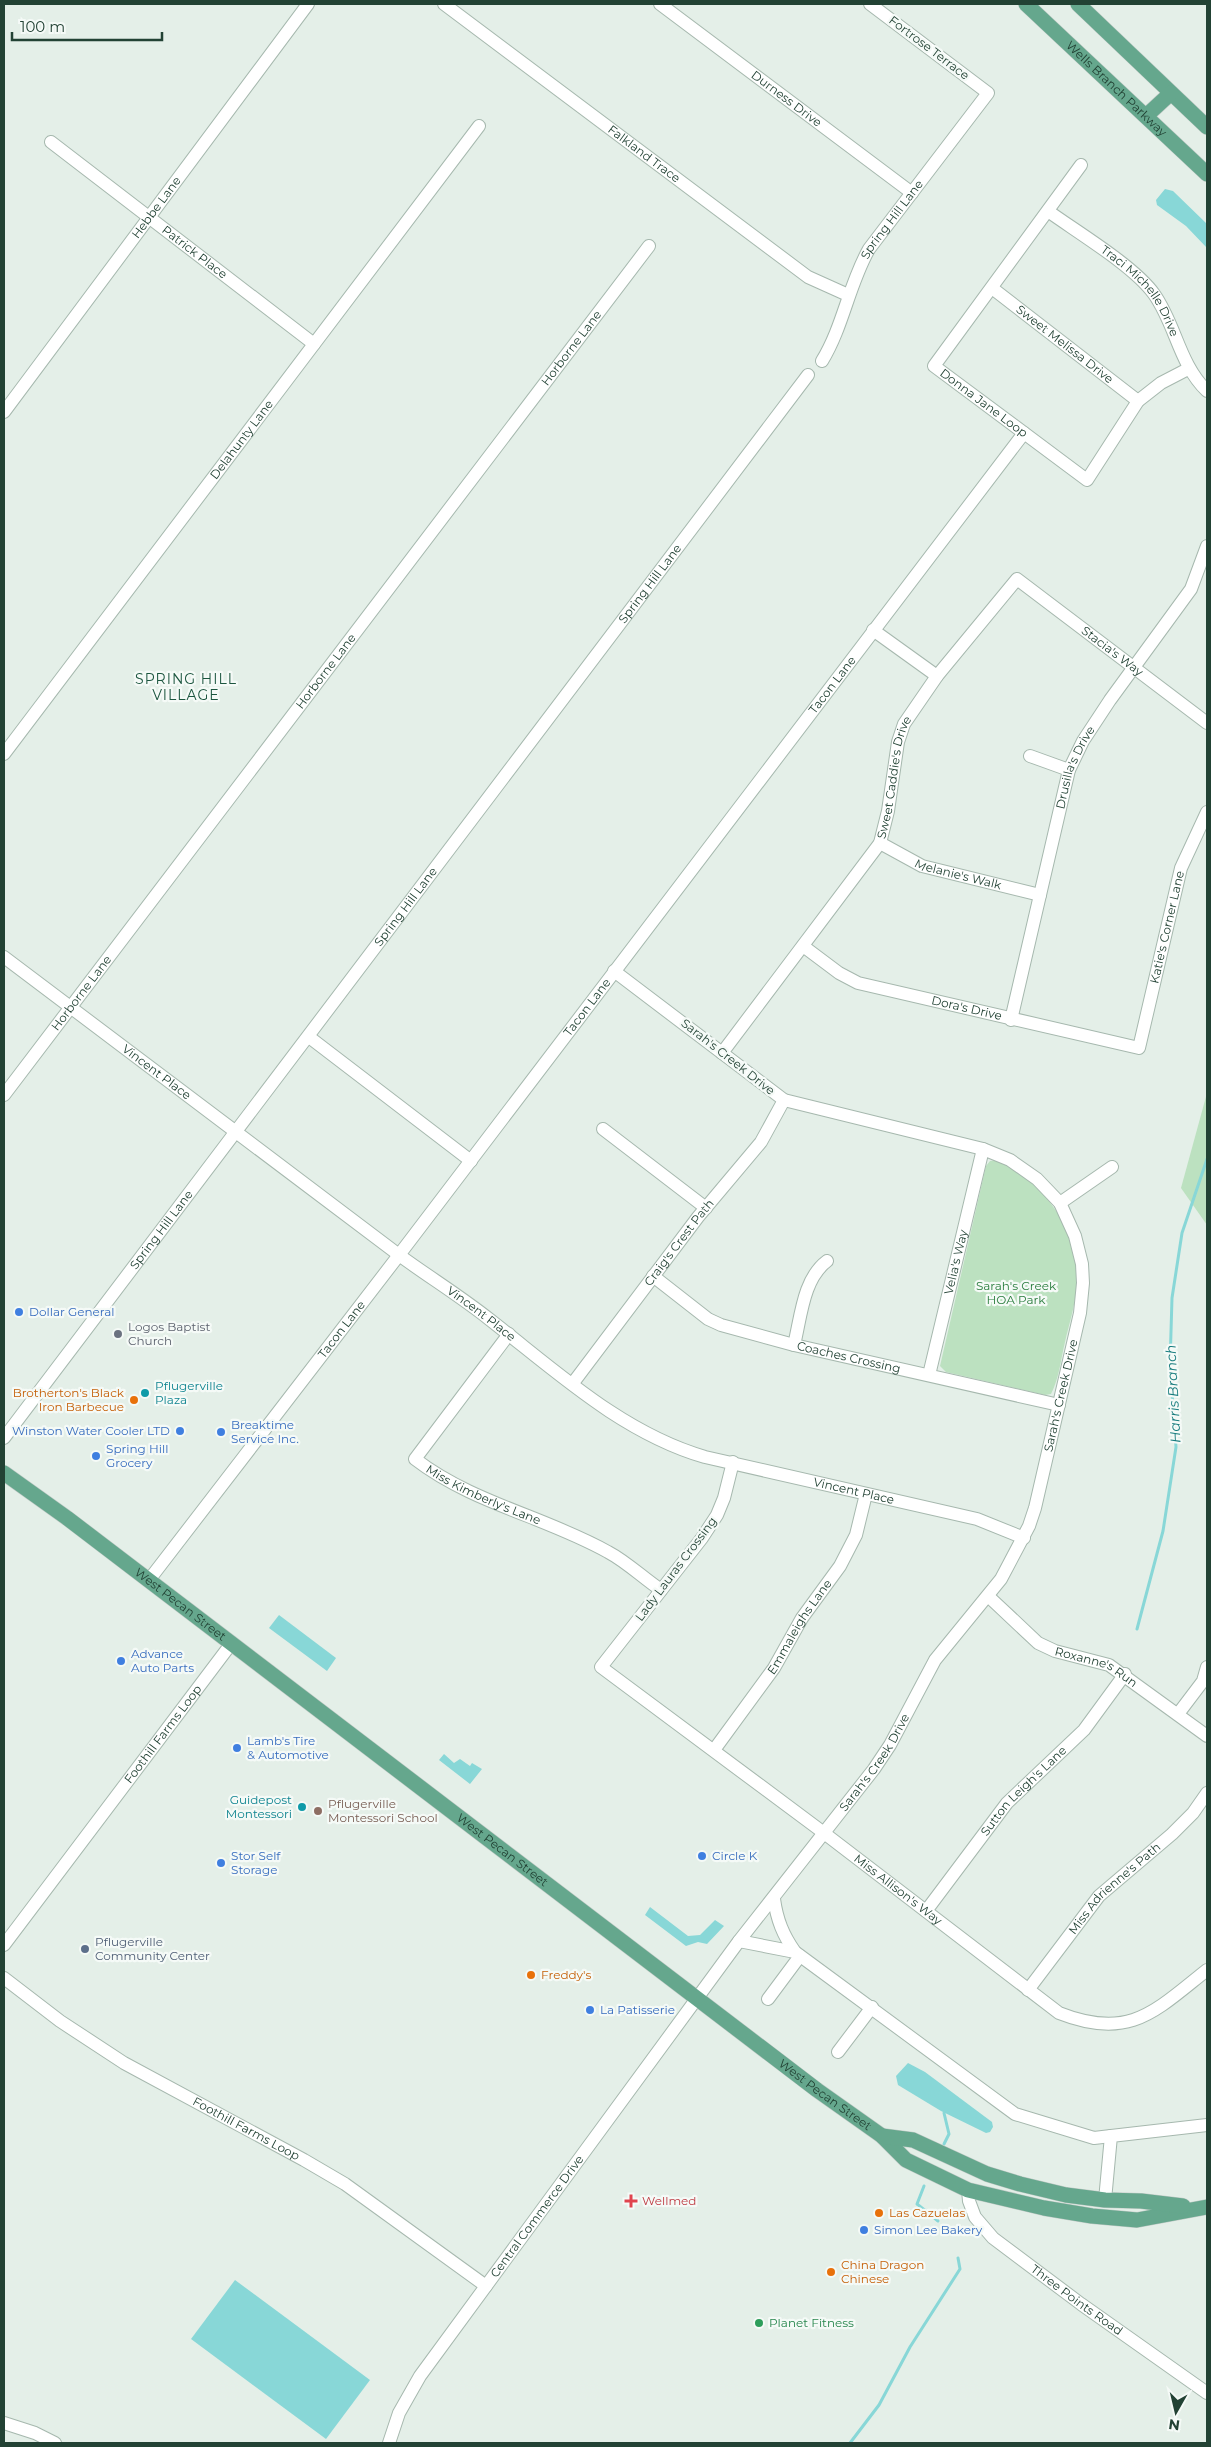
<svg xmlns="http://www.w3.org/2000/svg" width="1211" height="2447" font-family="Montserrat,sans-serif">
	<rect width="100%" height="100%" fill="#e4efe8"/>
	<g fill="#bce1c0">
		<polygon points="1207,1093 1207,1225 1181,1188"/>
		<path d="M996,1160C1045,1181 1082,1234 1076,1289C1075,1307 1069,1324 1065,1342C1061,1358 1059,1379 1051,1394L1045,1395L946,1372L940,1366L986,1166L990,1161Z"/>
	</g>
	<g fill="#88d7d7">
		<polygon points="1165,189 1173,191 1207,224 1207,248 1186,226 1157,205 1156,200"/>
		<polygon points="279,1615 336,1658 327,1671 269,1628"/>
		<polygon points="444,1754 454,1763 460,1759 470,1766 472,1763 482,1769 470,1784 439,1760"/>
		<polygon points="650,1907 688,1936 700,1935 715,1920 724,1926 707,1944 698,1942 686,1946 645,1915"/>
		<polygon points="908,2063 925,2072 992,2122 993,2127 990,2132 986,2133 941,2111 898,2085 896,2076"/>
		<polygon points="235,2280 370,2380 326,2439 191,2339"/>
	</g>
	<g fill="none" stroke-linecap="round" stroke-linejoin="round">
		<g stroke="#88d7d7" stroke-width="3">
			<polyline points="1137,1629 1163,1531 1176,1447 1170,1365 1172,1298 1182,1233 1207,1159"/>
			<polyline points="944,2113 949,2134 944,2144"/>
			<polyline points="924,2186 917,2204 938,2221"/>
			<polyline points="850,2443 879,2405 910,2347 960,2269 958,2258"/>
		</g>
		<defs>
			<g id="minor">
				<path id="s1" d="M444,4L808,277L848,295"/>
				<path id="s2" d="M660,4L912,193"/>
				<path id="s3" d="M51,142L314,344"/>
				<path id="s4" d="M1081,165L934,366L1087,480L1138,401L1161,383L1188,369"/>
				<path id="s5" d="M1048,211C1077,232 1134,266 1154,294C1176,325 1179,364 1207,391"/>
				<path id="s6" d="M992,288L1138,401"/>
				<path id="s7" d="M822,361C843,327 849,284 869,249L988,93L870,4"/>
				<path id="s8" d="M4,412L308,4"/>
				<polyline points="873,630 937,676"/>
				<path id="s9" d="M4,754L479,126"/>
				<polyline points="1030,756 1069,770"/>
				<path id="s10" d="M880,843L922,866L1040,895"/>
				<path id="s11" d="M803,946L839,973L858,983L1139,1048L1181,868L1207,812"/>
				<path id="s12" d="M4,957L399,1255C429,1277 460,1296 489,1319C556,1371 622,1433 705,1457L977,1519L1024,1538"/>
				<path id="s13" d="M1011,1020L1069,770L1083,741L1110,700L1191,589L1207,546"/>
				<polyline points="309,1037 471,1161"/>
				<path id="s14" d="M722,1053L880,843L888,811L898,742L904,724L937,676L1017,579L1207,723"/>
				<path id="s15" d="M4,1095L649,246"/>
				<polyline points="603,1129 706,1208"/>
				<polyline points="1060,1203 1112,1167"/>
				<path id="s16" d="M653,1276L708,1319L721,1325L794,1345L1059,1405"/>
				<path id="s17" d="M509,1334L415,1459C472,1503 546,1517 608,1552C627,1562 643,1578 661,1590"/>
				<path d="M794,1345C801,1317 803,1279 827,1261"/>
				<path id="s18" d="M929,1375L983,1149"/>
				<path id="s19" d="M573,1383L698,1217L761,1142L784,1100"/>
				<path id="s20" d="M4,1438L808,375"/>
				<path id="s21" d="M733,1462L724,1498L717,1515L702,1538L601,1667L824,1833L1059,2013C1130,2041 1155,2011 1207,1970"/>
				<path id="s22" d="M149,1580L399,1255L1024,433"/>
				<path id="s23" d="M988,1596L1038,1643L1055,1651L1109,1665L1207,1736"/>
				<polyline points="1178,1714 1203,1681 1207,1667"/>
				<path id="s24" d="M714,1750L774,1668L802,1618L840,1566L856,1535L866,1494"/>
				<path d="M774,1899C777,1920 783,1935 795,1952L1015,2114L1094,2138L1111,2136"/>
				<path id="s25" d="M926,1911L1007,1803L1084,1730L1125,1674"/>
				<polyline points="739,1941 795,1952"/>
				<path id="s26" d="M4,1945L231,1644"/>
				<path id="s27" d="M4,1978L60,2021L124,2063L304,2160L345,2184L486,2286"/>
				<path id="s28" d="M1028,1990L1099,1896L1172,1834L1193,1813L1207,1793"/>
				<polyline points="768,1999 800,1956"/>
				<polyline points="838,2052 872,2007"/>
				<path id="s29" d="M968,2190L969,2201L975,2217L993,2238L1081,2304L1207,2393"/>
				<polyline points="1105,2200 1111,2136 1207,2125"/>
				<polyline points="4,2423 35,2433 55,2443"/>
				<path id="s30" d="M389,2443L399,2413L420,2376L739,1941L874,1769L890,1745L935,1660L1001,1579L1029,1526L1035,1508L1080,1313L1083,1283L1082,1264L1075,1236L1060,1203L1037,1179L1010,1160L983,1149L784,1100L614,971"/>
			</g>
			<g id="major">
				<path id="s31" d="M1026,4L1207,174"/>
				<polyline points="1078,4 1207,127"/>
				<polyline points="1146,116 1171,93"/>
				<path id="s32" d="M4,1473L67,1518L817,2090L882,2136L906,2160L968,2190L1044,2208L1092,2216L1137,2220L1207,2207"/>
				<polyline points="882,2136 913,2140 987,2174 1020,2184 1066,2195 1105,2200 1141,2201 1183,2206"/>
			</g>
		</defs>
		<use href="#minor" stroke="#a6b8ae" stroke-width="14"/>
		<use href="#major" stroke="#c1cac6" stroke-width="16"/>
		<use href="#minor" stroke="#fff" stroke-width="12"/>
		<use href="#major" stroke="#65a78d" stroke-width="15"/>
	</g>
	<g fill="#3f7fe0" stroke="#f5faf7" stroke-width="2">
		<circle cx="19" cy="1312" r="5"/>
		<circle cx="180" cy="1431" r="5"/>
		<circle cx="221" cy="1432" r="5"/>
		<circle cx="96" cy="1456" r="5"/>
		<circle cx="121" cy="1661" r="5"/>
		<circle cx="237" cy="1748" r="5"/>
		<circle cx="702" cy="1856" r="5"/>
		<circle cx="221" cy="1863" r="5"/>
		<circle cx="590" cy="2010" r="5"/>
		<circle cx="864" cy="2230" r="5"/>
	</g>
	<circle fill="#6b7280" stroke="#f5faf7" stroke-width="2" cx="118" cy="1334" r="5"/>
	<g fill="#0f9aa8" stroke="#f5faf7" stroke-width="2">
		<circle cx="145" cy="1393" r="5"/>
		<circle cx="302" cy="1807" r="5"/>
	</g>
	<g fill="#e8710a" stroke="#f5faf7" stroke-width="2">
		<circle cx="134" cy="1400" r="5"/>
		<circle cx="531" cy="1975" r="5"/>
		<circle cx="879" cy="2213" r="5"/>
		<circle cx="831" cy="2272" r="5"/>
	</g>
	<circle fill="#8d6e63" stroke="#f5faf7" stroke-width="2" cx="318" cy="1811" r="5"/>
	<circle fill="#5c6f8a" stroke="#f5faf7" stroke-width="2" cx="85" cy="1949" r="5"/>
	<path fill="#e0444e" stroke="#f5faf7" stroke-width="2" d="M628.5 2193.5h5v5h5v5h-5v5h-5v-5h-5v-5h5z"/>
	<circle fill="#2e9e5b" stroke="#f5faf7" stroke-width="2" cx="759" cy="2323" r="5"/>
	<g text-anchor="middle" stroke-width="4.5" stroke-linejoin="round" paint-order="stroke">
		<g font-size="12" fill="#224234" stroke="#f5faf7">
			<text transform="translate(929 48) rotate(37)" y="4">Fortrose Terrace</text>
			<text dy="4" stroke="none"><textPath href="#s31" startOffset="124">Wells Branch Parkway</textPath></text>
			<text dy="4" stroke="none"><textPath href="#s2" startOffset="158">Durness Drive</textPath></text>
			<text dy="4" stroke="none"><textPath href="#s1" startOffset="250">Falkland Trace</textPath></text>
			<text dy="4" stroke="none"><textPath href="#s8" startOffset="255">Hebbe Lane</textPath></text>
			<text dy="4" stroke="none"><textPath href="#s7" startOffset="159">Spring Hill Lane</textPath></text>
			<text dy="4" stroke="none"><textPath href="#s3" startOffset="181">Patrick Place</textPath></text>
			<text dy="4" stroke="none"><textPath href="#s5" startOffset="124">Traci Michelle Drive</textPath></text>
			<text dy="4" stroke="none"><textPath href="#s6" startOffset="92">Sweet Melissa Drive</textPath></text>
			<text dy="4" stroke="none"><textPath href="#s15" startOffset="938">Horborne Lane</textPath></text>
			<text dy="4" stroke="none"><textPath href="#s4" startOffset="311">Donna Jane Loop</textPath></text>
			<text dy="4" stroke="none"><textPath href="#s9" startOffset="394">Delahunty Lane</textPath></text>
			<text dy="4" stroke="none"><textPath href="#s20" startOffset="1071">Spring Hill Lane</textPath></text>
			<text dy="4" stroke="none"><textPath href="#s14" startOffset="688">Stacia's Way</textPath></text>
			<text dy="4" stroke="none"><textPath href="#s15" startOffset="532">Horborne Lane</textPath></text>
			<text dy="4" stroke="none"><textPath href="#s22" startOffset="1126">Tacon Lane</textPath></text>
			<text dy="4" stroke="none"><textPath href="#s13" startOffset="261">Drusilla's Drive</textPath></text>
			<text dy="4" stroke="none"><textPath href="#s14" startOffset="330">Sweet Caddie's Drive</textPath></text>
			<text dy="4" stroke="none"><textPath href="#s10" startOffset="85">Melanie's Walk</textPath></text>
			<text dy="4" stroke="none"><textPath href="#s20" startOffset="666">Spring Hill Lane</textPath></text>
			<text dy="4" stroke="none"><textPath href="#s11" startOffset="479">Katie's Corner Lane</textPath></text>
			<text dy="4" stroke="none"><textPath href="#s15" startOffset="128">Horborne Lane</textPath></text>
			<text dy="4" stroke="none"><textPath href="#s22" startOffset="721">Tacon Lane</textPath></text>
			<text dy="4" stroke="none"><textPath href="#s11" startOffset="178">Dora's Drive</textPath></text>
			<text transform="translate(728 1057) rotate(38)" y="4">Sarah's Creek Drive</text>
			<text dy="4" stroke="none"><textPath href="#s12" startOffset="191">Vincent Place</textPath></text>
			<text dy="4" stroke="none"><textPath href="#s20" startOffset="261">Spring Hill Lane</textPath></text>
			<text dy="4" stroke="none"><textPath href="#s19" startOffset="176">Craig's Crest Path</textPath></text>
			<text dy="4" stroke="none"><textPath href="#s18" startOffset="116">Velia's Way</textPath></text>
			<text dy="4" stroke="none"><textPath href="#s12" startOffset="596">Vincent Place</textPath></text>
			<text dy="4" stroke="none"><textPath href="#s22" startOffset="316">Tacon Lane</textPath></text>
			<text dy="4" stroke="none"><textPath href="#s16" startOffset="216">Coaches Crossing</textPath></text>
			<text dy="4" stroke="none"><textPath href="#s30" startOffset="1256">Sarah's Creek Drive</textPath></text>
			<text dy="4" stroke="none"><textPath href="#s12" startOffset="1016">Vincent Place</textPath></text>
			<text dy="4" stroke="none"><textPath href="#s17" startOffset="234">Miss Kimberly's Lane</textPath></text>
			<text transform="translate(676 1569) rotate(-53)" y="4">Lady Lauras Crossing</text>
			<text dy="4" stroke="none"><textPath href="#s32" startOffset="220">West Pecan Street</textPath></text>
			<text dy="4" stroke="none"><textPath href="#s24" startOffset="150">Emmaleighs Lane</textPath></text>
			<text dy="4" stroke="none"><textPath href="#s23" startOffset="132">Roxanne's Run</textPath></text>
			<text dy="4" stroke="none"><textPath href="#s26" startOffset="264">Foothill Farms Loop</textPath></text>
			<text dy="4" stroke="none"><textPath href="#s30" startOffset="838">Sarah's Creek Drive</textPath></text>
			<text dy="4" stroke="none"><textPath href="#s25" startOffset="155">Sutton Leigh's Lane</textPath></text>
			<text dy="4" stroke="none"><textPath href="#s32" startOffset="625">West Pecan Street</textPath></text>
			<text dy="4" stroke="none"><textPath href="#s21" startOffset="618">Miss Allison's Way</textPath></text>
			<text dy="4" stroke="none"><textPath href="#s28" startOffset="134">Miss Adrienne's Path</textPath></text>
			<text dy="4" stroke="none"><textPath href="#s32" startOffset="1030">West Pecan Street</textPath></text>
			<text dy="4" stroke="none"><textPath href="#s27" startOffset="286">Foothill Farms Loop</textPath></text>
			<text dy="4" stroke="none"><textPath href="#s30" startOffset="272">Central Commerce Drive</textPath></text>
			<text dy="4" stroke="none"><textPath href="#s29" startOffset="160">Three Points Road</textPath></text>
		</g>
		<g font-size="12" fill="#287c3c" stroke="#f5faf7">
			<text x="1016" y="1290">Sarah's Creek<tspan x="1016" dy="14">HOA Park</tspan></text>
		</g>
		<g font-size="12" fill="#366cbe" stroke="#f5faf7" text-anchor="start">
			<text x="29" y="1316">Dollar General</text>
			<text x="231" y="1429">Breaktime<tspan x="231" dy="14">Service Inc.</tspan></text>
			<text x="170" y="1435" text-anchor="end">Winston Water Cooler LTD</text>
			<text x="106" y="1453">Spring Hill<tspan x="106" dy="14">Grocery</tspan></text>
			<text x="131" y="1658">Advance<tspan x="131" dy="14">Auto Parts</tspan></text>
			<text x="247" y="1745">Lamb's Tire<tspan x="247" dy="14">&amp; Automotive</tspan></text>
			<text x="231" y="1860">Stor Self<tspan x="231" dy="14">Storage</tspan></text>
			<text x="712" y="1860">Circle K</text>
			<text x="600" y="2014">La Patisserie</text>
			<text x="874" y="2234">Simon Lee Bakery</text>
		</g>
		<g font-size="12" fill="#5b616d" stroke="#f5faf7" text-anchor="start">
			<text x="128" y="1331">Logos Baptist<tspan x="128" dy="14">Church</tspan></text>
		</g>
		<g font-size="12" fill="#0d838f" stroke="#f5faf7" text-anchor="start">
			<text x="155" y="1390">Pflugerville<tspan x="155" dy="14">Plaza</tspan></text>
			<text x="292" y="1804" text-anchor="end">Guidepost<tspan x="292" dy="14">Montessori</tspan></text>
		</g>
		<g font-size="12" fill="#c56008" stroke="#f5faf7" text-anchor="start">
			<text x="124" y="1397" text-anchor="end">Brotherton's Black<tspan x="124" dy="14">Iron Barbecue</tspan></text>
			<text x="541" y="1979">Freddy's</text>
			<text x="889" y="2217">Las Cazuelas</text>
			<text x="841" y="2269">China Dragon<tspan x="841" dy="14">Chinese</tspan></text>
		</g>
		<g font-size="12" fill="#785e54" stroke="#f5faf7" text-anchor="start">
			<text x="328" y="1808">Pflugerville<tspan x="328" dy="14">Montessori School</tspan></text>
		</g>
		<g font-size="12" fill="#4e5e75" stroke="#f5faf7" text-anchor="start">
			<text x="95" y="1946">Pflugerville<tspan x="95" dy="14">Community Center</tspan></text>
		</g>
		<g font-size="12" fill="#be3a42" stroke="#f5faf7" text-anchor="start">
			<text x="642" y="2205">Wellmed</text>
		</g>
		<g font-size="12" fill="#27864d" stroke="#f5faf7" text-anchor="start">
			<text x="769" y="2327">Planet Fitness</text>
		</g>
		<g font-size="14" letter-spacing="1" fill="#1c563f" stroke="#f5faf7">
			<text x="186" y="684">SPRING HILL<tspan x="186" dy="16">VILLAGE</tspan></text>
		</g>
		<g font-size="14" font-style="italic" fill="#167b7d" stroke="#f5faf7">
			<text transform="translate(1173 1394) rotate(-93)" y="5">Harris Branch</text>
		</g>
	</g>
	<rect width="1211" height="2447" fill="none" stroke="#224234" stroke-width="10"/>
	<g transform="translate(1176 2412) rotate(188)" stroke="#f5faf7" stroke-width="4" paint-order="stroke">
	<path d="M0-4L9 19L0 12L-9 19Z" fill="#224234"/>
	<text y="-8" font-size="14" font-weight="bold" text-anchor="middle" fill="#224234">N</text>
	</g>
	<path d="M12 32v8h150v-8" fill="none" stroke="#224234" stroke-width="2.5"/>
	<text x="20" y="32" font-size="15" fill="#224234" stroke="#f5faf7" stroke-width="4" paint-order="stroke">100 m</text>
</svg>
